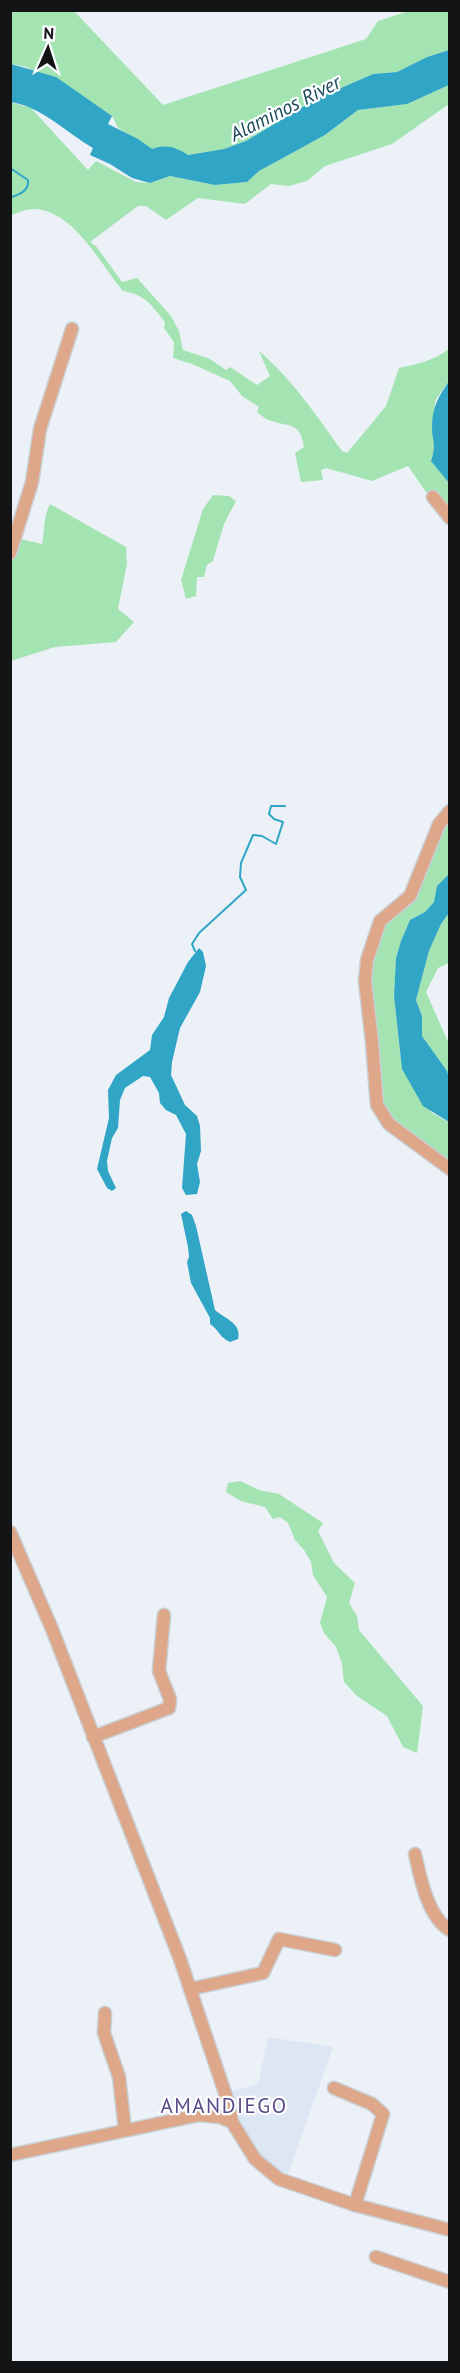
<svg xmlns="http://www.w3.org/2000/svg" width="460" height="2373" font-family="'PT Sans',sans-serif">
	<rect width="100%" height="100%" fill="#ecf1f7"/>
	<polygon fill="#dde7f3" points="268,2037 333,2047 286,2180 276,2176 240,2131 226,2093 258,2084"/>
	<g fill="#a4e4b3">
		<path d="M11,11H74L163,105L366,39L378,21L408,11H449V50L427,57L397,72L373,74L316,99L246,141L224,149L187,155C175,147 166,144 152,150L118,128L112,116L86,99L26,67L11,64Z"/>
		<path d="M449,85V104L392,144L325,166L307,181L289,186L271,184L245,204L198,198L166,220L146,206H138L90,242L96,246L122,282L137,278L171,316L179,331L183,350L210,359L226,370L230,367L257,385L270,376L259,351C293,380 316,415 342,451L347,453L386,406L399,368C417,364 435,360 449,349V381L436,399L434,409L432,428L435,446L431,460L449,483V514L435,505L408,466L372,481L326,468L321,470L323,480L301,482L295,453L304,447C300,420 288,428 269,420C265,419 261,415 257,412L259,407L242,396L230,381L192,364L173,358L174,342L164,328L165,322C152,305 144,294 123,291C100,264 73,209 33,209C26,209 17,213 11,215L10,102L31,108L88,170L96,161L136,182L150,183L170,176L215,185L247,182L259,171L325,135L358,110L407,104Z"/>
		<polygon points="213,495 229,496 236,501 224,524 213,561 207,565 204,577 197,577 196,596 186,599 181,580 203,509"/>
		<path d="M50,504L126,547L127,564L118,609L134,622L116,642L55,647L11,661V563L17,538L42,544C45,529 43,517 50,504Z"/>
		<polygon points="449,817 449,874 434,902 425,912 410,920 401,941 396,958 394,996 402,1069 432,1113 449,1122 449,1166 383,1114 366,987 381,925 405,905"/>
		<polygon points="449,913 449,963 438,968 426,992 449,1044 449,1078 447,1071 422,1036 422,1016 416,1000 429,951 441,924"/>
		<polygon points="240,1481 259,1490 279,1494 323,1523 318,1531 334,1563 355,1583 349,1603 357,1616 359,1630 423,1706 417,1753 403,1747 387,1716 357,1696 344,1682 342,1664 336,1647 324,1633 320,1623 327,1597 313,1575 311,1562 304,1550 295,1540 288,1523 280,1517 273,1519 265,1507 241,1501 226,1492 228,1483"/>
	</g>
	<g fill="#30a5c5">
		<path d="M449,50V85L407,104L358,110L325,135L259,171L247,182L215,185L170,176L150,183L132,178L110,164L90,155L93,148C67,133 42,107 11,102V64L56,77L112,116L108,124L138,139L152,149C167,144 175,147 188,155L224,149L246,141L316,99L373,74L397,72L427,57Z"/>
		<path d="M449,381L450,483H449L431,461C437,442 432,443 432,427C432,407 439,396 449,381Z"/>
		<polygon points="449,874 449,913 441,924 429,951 416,1000 422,1016 422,1036 447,1071 449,1078 449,1122 423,1106 402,1069 394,996 396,958 401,941 410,920 425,912 434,902 437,886"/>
		<polygon points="199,948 203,952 206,966 200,992 180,1028 172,1062 171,1075 185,1105 197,1116 200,1126 201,1151 197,1164 200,1182 197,1194 186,1195 182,1188 186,1134 176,1115 166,1110 160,1103 159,1093 150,1077 143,1076 125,1088 120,1100 118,1128 112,1138 107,1161 108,1171 116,1188 112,1191 107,1188 97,1169 109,1118 108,1090 116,1075 150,1050 152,1035 164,1017 169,998 188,962"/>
		<path d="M186,1211L192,1215L196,1226L215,1310C225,1319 242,1323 238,1339L230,1342C220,1338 219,1330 210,1324V1318L191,1283L187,1262L189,1257L188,1247L181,1214Z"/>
	</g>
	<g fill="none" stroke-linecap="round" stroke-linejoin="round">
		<g stroke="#30a5c5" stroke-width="2">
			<path d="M10,168L28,180C29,191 20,194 10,198"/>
			<polyline points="195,951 192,944 199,933 246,890 240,877 241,863 253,835 262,836 276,844 283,822 274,819 269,814 271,806 285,806"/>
		</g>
		<defs>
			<g id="minor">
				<polyline points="433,497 450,518"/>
				<polyline points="10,553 32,482 40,429 72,329"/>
				<polyline points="450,811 439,824 410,896 380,921 367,960 365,981 372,1042 377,1105 389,1124 450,1169"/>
				<polyline points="10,1532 52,1629 180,1959 229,2105 232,2122"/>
				<polyline points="93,1737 169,1708 170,1699 159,1671 164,1615"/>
				<path d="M415,1854C420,1877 428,1918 450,1930"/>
				<polyline points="190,1989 263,1973 279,1939 335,1950"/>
				<polyline points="105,2013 104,2033 119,2077 125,2130"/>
				<polyline points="334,2088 372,2104 383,2114 355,2205"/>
				<polyline points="10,2155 199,2115 220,2117 232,2122 255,2159 279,2179 355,2205 450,2230"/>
				<polyline points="376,2257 450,2282"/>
			</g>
		</defs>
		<use href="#minor" stroke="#c9ced3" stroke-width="15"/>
		<use href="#minor" stroke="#dea789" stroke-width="12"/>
	</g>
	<g text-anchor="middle" stroke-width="4.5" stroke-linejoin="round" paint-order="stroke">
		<g font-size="20" font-style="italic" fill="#194857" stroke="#fdfeff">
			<text transform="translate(285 108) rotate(-27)" y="7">Alaminos River</text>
		</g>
		<g font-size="21" letter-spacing="1.5" fill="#594a88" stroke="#fdfeff">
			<text x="224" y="2113">AMANDIEGO</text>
		</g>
	</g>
	<rect width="460" height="2373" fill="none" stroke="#121416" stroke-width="24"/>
	<g transform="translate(48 48) rotate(3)" stroke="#fdfeff" stroke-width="4.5" paint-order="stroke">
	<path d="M0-4.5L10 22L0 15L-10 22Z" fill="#121416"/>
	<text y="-9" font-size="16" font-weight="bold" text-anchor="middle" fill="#121416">N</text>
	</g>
</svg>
